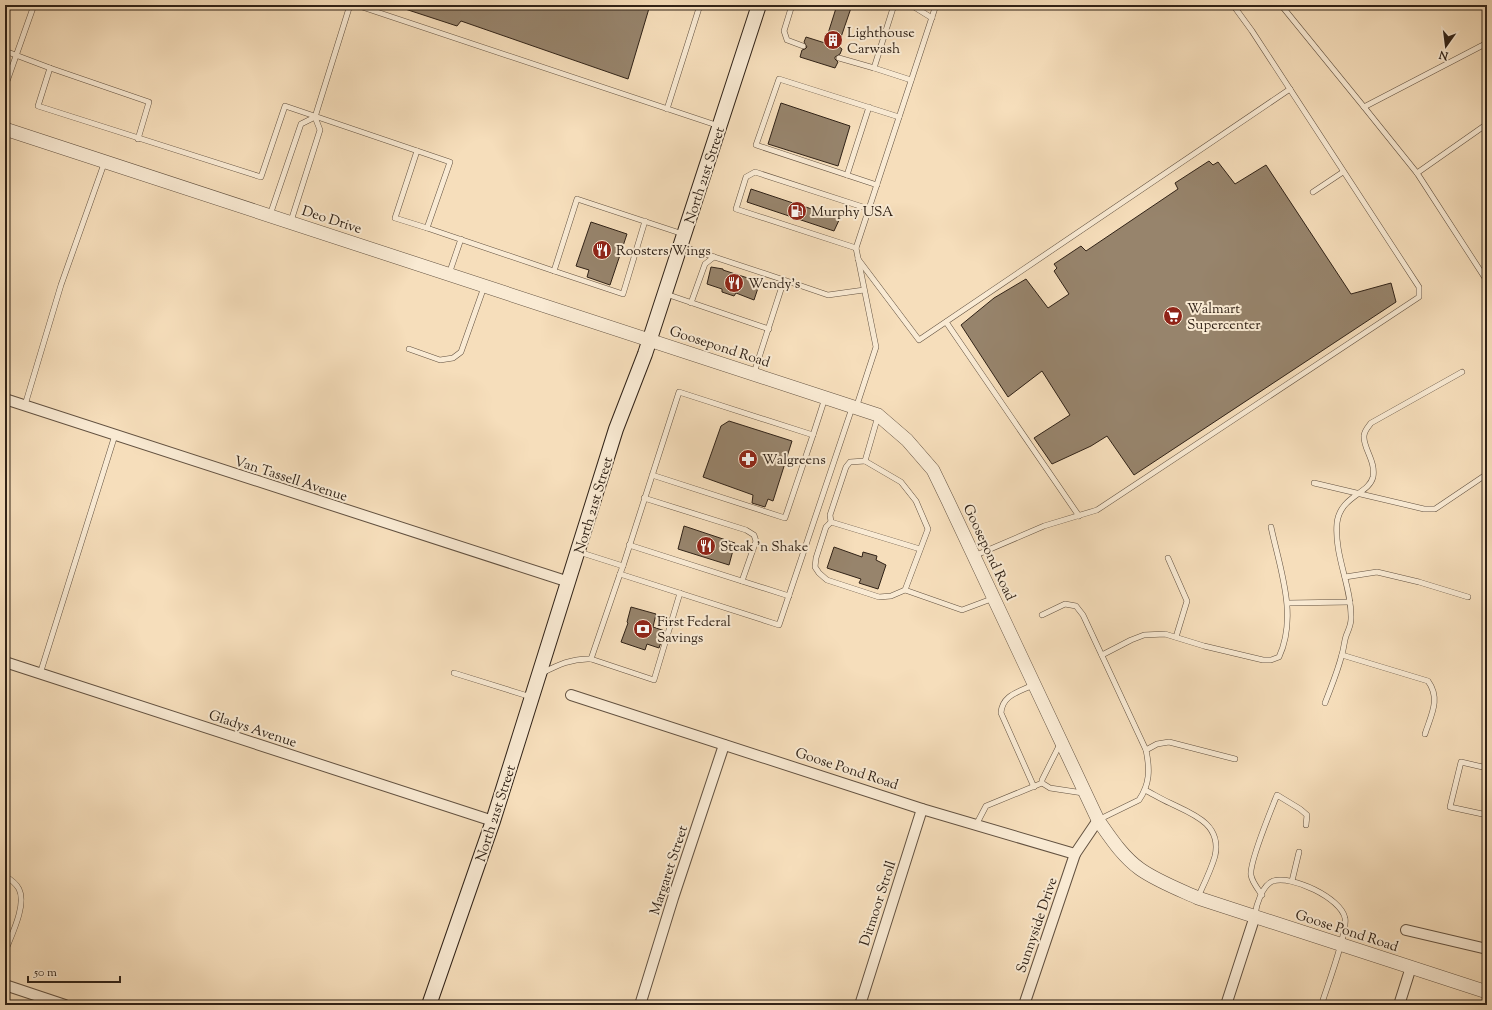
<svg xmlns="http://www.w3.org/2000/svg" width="1492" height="1010" font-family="'Sorts Mill Goudy',serif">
	<rect width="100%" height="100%" fill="#f6debb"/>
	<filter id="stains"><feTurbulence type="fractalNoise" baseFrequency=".005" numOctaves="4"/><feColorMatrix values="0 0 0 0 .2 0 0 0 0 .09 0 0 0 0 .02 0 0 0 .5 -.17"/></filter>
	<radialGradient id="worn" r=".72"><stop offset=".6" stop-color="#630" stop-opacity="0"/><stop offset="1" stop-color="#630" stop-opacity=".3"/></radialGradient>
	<g fill="#97846c" stroke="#302217">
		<polygon points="399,5 650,5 628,79 461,21 457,26 399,7"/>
		<polygon points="837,5 852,5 838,46 842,49 840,54 835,57 835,59 838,62 835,68 800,57 802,50 805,49 807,47 804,42 806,37 825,43"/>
		<polygon points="781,103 850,126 838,166 768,144"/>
		<polygon points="1209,161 1213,165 1218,162 1235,184 1266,165 1351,294 1391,283 1396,302 1134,475 1107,436 1091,446 1052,464 1034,438 1070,415 1042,371 1008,397 961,325 994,298 1026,279 1048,308 1069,294 1054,271 1057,268 1054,264 1081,246 1086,251 1178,189 1175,183"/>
		<polygon points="751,189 793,203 840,218 834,231 747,202"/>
		<polygon points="591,222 627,234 610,285 587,277 589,270 576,266"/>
		<polygon points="711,267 723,269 723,270 760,282 754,300 736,293 734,296 722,292 722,289 707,284"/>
		<polygon points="729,421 792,441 773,501 768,499 765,507 752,503 753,495 703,477 721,426"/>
		<polygon points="684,526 735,543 729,565 678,549"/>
		<polygon points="834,547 862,557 863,552 877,556 876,560 886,565 878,589 859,583 861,579 827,568"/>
		<polygon points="631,607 656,614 653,627 665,631 659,648 647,644 645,650 621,642 628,623 627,622"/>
	</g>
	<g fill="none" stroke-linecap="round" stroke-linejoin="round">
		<defs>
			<g id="service">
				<polyline points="356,5 719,126"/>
				<polyline points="792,5 784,31 787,40 803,46"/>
				<polyline points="894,5 874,68 911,80"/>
				<polyline points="911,5 932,18"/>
				<polyline points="1281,5 1364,107 1417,173 1487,281"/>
				<polyline points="5,51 50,68 38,106 261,177 285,106 450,162 427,228 554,271 577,199 683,234"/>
				<polyline points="839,58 874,68"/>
				<polyline points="50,68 149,102 138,139"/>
				<polyline points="5,87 34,5"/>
				<polyline points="1364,107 1487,43"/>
				<polyline points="667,109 700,5"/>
				<polyline points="417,151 395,218 427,228"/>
				<polyline points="1417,173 1487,124"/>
				<polyline points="847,175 869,107"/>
				<polyline points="877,185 756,145 779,79 899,117"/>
				<polyline points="1313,192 1343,172"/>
				<polyline points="270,215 301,124 315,117"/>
				<polyline points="291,221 320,130 315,117 350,5"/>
				<polyline points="681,246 784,280 754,373"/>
				<polyline points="856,248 736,209 746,177 755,172 869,209"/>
				<polyline points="858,259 919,340 1290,89"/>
				<polyline points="554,271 623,294 645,221"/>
				<polyline points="449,274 461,239"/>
				<polyline points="784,280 828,295 864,290"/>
				<polyline points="666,294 769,329"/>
				<polyline points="691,303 705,264 714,257"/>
				<polyline points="946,322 1079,516"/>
				<polyline points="409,349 440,360 453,358 461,352 484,287"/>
				<polyline points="25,405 61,285 105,161"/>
				<polyline points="856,408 876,347 856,248 936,5"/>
				<polyline points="878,416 865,461 901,482 916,501 928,529 905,590 962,610 994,598"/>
				<polyline points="813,435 825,398"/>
				<polyline points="865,461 850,462 846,467 830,515 831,522 920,549"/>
				<polyline points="1314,483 1424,509 1435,509 1487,474"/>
				<polyline points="644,498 746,530 754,535 756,541 742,581"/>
				<polyline points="831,522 826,527 816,558 815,567 819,573 827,580 879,597 891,596 905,590"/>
				<polyline points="629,545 789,596"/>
				<polyline points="579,552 623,566 620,574 779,625 852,408"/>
				<polyline points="974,556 1044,526 1097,510 1419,297 1419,287 1252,31 1233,5"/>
				<polyline points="1168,558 1187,601 1176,637"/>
				<polyline points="623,566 679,392 813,435 785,518 652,475"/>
				<polyline points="1345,577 1377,572 1419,582 1468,597"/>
				<polyline points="1288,603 1350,602"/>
				<path d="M1042,615L1065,604L1076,606L1083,615L1146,750C1150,769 1150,784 1139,800L1098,820"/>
				<polyline points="1487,628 1487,634"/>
				<path d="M1102,655L1131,640L1144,635L1165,634L1204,646L1263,660H1271L1279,657C1298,616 1280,569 1271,527"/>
				<path d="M1342,655L1428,681C1441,699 1431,715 1425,734"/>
				<polyline points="591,659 620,574"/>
				<polyline points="454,673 531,697"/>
				<path d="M542,673C558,665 572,658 591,659L654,680L680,593"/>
				<polyline points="40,674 115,435"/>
				<path d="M1033,685C1019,692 1002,695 1001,713L1034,787"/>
				<path d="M1325,703C1331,687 1338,671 1342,654C1344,648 1344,642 1346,636C1348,631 1351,625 1351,619C1352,587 1334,556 1337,523C1340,496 1369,494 1373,477C1376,461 1363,448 1364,436C1364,431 1368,427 1371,423L1462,372"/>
				<polyline points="1060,744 1042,780 1042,783 1050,788 1083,793"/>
				<polyline points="1146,750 1157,744 1169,742 1235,759"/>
				<polyline points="1487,768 1461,762 1450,807 1487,815"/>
				<path d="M1145,790C1153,794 1161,799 1170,803C1193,814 1222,824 1215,856C1211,870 1204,884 1198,897"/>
				<polyline points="976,825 986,806 1042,783"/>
				<path d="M5,876C10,879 16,883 19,889C27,905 11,936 5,952"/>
				<polyline points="1292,881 1299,852"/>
				<path d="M1262,895C1258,889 1252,882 1251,875C1249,863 1271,810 1277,795L1300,809L1307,815L1306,825"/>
				<path d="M1255,915C1256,906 1262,885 1273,881C1292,875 1341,898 1345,918C1348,931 1327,987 1322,1003"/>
			</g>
			<g id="minor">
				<polyline points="5,399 569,582"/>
				<polyline points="5,662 493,821"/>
				<polyline points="571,695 922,809 1075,854 1098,820"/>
				<polyline points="1406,930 1487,949"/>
				<polyline points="5,985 65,1005"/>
				<polyline points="640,1005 673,898 724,745"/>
				<polyline points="860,1005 922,809"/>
				<polyline points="1024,1005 1075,854"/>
				<polyline points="1226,1005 1255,916"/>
				<polyline points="1399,1005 1411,967"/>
			</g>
			<path id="tertiary" d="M5,129L878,415L907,440L933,470L948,501L1098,820C1110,837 1122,856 1140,869C1157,881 1178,889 1198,898L1487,992"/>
			<polyline id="secondary" points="429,1005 493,821 616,429 645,354 759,5"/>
		</defs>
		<use href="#service" stroke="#625140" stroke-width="6"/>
		<use href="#minor" stroke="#625140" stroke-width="12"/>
		<use href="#tertiary" stroke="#625140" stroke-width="14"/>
		<use href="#secondary" stroke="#302217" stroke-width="16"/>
		<use href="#service" stroke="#f9ead3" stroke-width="5"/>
		<use href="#minor" stroke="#f9ead3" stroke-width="10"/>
		<use href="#tertiary" stroke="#f9ead3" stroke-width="13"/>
		<use href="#secondary" stroke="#f9ead3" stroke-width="14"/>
	</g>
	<defs>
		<symbol id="building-disc" viewBox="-11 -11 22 22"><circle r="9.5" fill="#8f2418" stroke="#f9ead3"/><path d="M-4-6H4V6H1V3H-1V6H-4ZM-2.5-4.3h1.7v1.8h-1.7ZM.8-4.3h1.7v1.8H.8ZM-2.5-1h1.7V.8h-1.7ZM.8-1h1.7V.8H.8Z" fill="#fff"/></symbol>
		<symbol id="fuel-disc" viewBox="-11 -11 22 22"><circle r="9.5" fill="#8f2418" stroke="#f9ead3"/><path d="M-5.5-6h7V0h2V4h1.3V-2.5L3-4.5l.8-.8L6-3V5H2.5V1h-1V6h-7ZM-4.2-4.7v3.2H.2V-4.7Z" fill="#fff"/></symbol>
		<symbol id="restaurant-disc" viewBox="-11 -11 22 22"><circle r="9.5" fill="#8f2418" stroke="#f9ead3"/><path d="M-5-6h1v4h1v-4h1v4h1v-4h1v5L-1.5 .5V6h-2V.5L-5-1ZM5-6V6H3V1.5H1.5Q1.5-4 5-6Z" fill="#fff"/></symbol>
		<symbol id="supermarket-disc" viewBox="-11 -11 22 22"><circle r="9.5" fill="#8f2418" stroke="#f9ead3"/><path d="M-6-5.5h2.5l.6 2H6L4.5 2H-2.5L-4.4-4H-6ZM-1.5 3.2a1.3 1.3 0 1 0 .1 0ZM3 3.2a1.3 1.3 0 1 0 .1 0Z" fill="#fff"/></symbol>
		<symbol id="pharmacy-disc" viewBox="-11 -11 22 22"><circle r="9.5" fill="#8f2418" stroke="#f9ead3"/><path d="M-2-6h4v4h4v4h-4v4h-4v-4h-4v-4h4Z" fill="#fff"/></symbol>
		<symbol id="bank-disc" viewBox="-11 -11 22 22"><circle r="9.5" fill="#8f2418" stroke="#f9ead3"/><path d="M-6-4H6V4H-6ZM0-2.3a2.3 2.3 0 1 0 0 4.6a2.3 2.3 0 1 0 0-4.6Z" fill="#fff"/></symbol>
	</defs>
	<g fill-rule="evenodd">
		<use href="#building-disc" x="822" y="29" width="22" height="22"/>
		<use href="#fuel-disc" x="786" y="200" width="22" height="22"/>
		<use href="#restaurant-disc" x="591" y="239" width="22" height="22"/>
		<use href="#restaurant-disc" x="723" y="272" width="22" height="22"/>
		<use href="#supermarket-disc" x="1162" y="305" width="22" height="22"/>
		<use href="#pharmacy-disc" x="737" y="448" width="22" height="22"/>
		<use href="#restaurant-disc" x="695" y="535" width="22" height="22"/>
		<use href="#bank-disc" x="632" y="618" width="22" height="22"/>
	</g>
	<g text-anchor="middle" stroke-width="4" stroke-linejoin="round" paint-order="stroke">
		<g font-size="14" fill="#302217" stroke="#f9ead3" text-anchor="start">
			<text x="847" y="37">Lighthouse<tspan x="847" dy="16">Carwash</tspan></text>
			<text x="811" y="216">Murphy USA</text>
			<text x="616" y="255">Roosters Wings</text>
			<text x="748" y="288">Wendy's</text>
			<text x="1187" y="313">Walmart<tspan x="1187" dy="16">Supercenter</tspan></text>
			<text x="762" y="464">Walgreens</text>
			<text x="720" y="551">Steak 'n Shake</text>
			<text x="657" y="626">First Federal<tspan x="657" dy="16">Savings</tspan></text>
		</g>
		<g font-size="14" fill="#302217" stroke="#f9ead3">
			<text transform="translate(704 175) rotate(-72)" y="5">North 21st Street</text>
			<text transform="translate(332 219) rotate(18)" y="5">Deo Drive</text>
			<text transform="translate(720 346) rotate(18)" y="5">Goosepond Road</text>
			<text transform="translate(291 478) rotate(18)" y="5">Van Tassell Avenue</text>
			<text transform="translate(593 505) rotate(-73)" y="5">North 21st Street</text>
			<text transform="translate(990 552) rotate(65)" y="5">Goosepond Road</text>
			<text transform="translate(253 728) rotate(18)" y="5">Gladys Avenue</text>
			<text transform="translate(847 768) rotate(18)" y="5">Goose Pond Road</text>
			<text transform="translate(495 813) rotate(-72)" y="5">North 21st Street</text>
			<text transform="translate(668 870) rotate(-72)" y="5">Margaret Street</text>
			<text transform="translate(877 903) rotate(-72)" y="5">Ditmoor Stroll</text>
			<text transform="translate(1036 925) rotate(-71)" y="5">Sunnyside Drive</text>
			<text transform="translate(1347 930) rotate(18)" y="5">Goose Pond Road</text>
		</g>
	</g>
	<rect width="1492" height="1010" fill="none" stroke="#f6debb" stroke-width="20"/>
	<rect x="6" y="6" width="1480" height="998" fill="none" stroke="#302217" stroke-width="2"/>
	<rect x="10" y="10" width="1472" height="990" fill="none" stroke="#302217"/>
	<g transform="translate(1446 46) rotate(194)" stroke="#f9ead3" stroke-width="3" paint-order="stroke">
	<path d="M0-3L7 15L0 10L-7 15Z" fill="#302217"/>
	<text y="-6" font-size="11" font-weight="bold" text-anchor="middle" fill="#302217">N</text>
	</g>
	<path d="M28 976v6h92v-6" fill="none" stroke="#302217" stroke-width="2"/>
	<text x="34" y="976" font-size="12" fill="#302217" stroke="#f9ead3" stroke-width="3" paint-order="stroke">50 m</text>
	<rect width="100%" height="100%" filter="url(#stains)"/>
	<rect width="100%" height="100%" fill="url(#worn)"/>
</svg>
